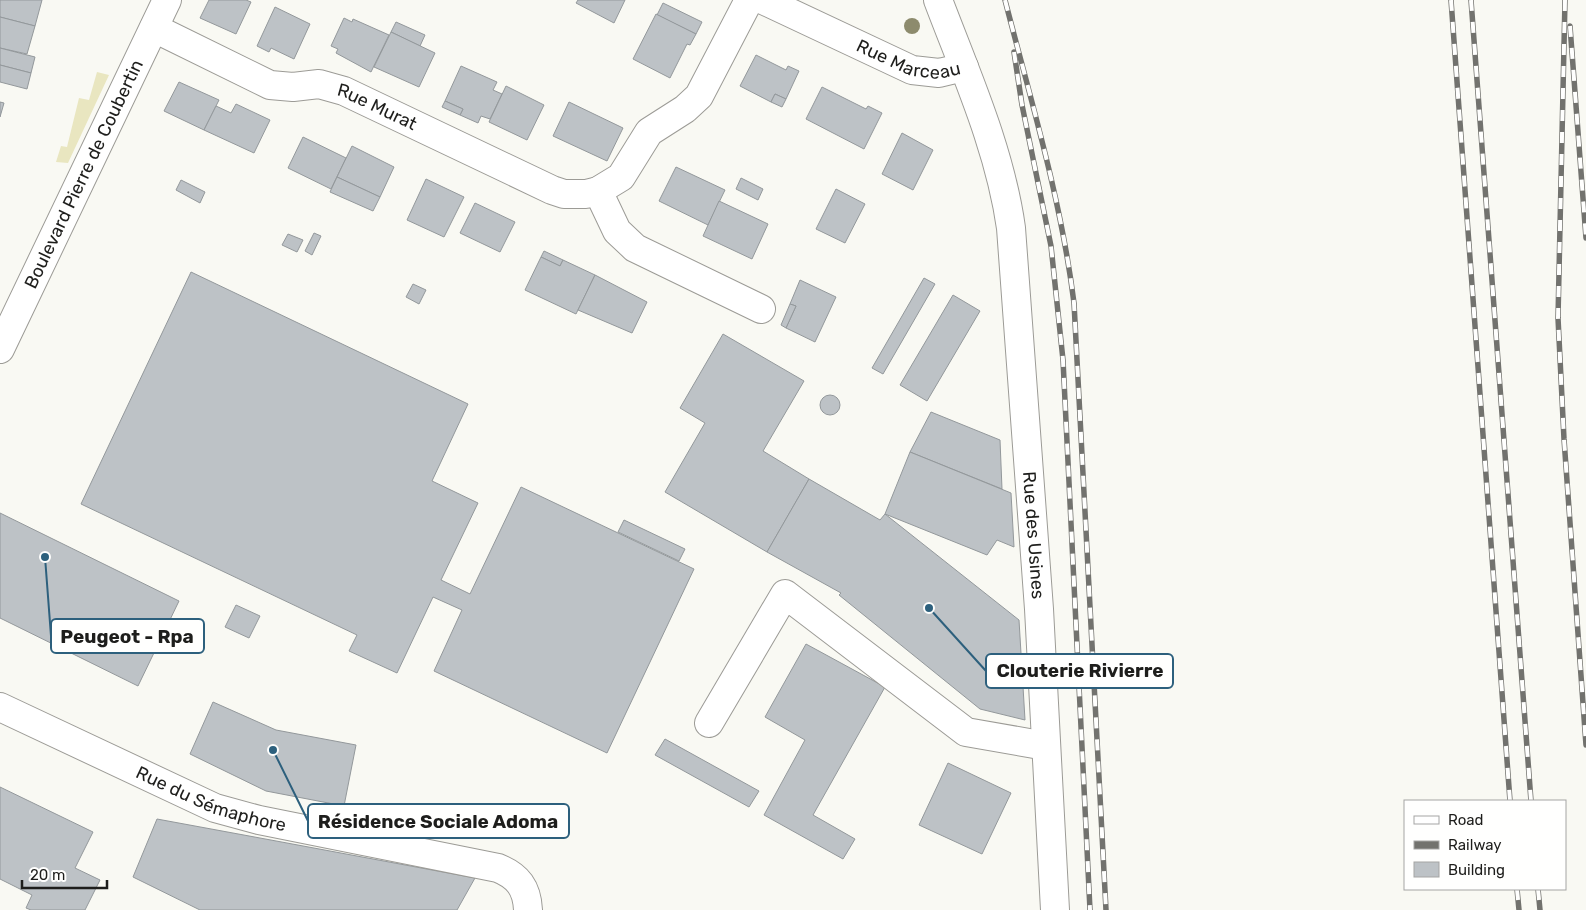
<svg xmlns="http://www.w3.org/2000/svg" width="1586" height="910" font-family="Rubik,sans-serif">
	<rect width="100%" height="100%" fill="#f9f9f3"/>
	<polygon fill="#e9e6c0" points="97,72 109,75 68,163 56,162 61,146 67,147 79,98 89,100"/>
	<g fill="#bdc2c6" stroke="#93989b">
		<polygon points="0,0 42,0 35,26 0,17"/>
		<polygon points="209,0 246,0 251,2 236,34 200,18"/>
		<polygon points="578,0 625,0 614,23 576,3"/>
		<polygon points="663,3 702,22 696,34 657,15"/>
		<polygon points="275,7 310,24 294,59 271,48 269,52 257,46"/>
		<polygon points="656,14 696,34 690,45 687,44 670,78 633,59"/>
		<polygon points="0,17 35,26 27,54 0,48"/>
		<polygon points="344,18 352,22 353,19 389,35 371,72 336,53 338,49 331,46"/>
		<polygon points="396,22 425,35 420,46 391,32"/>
		<polygon points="391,32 435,53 419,87 374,67"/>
		<polygon points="0,48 35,57 31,73 0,65"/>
		<polygon points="756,55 786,70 788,66 799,71 786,99 775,94 771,102 740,86"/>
		<polygon points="0,65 31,73 27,89 0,82"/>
		<polygon points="461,66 497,82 493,90 502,94 490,119 481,116 478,123 460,115 463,109 445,101"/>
		<polygon points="179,82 219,100 204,130 164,111"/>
		<polygon points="506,86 544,105 527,140 489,122"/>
		<polygon points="822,87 866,109 868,106 882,113 864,149 806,119"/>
		<polygon points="775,94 786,99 782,107 771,102"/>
		<polygon points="445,101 463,109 460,115 442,107"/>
		<polygon points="0,102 4,103 0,117"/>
		<polygon points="569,102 623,128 607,161 553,136"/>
		<polygon points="236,104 270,120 254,153 204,130 216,106 231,113"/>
		<polygon points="902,133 933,150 913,190 882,174"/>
		<polygon points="303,137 346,158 331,189 288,168"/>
		<polygon points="352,146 394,167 380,197 337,177"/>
		<polygon points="676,167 725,190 708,225 659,201"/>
		<polygon points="337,177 380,197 373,211 330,192"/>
		<polygon points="741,178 763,189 758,200 736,189"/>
		<polygon points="426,179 464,197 444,237 407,220"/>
		<polygon points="181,180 205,192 200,203 176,190"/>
		<polygon points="836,189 865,204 845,243 816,229"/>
		<polygon points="719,201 768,224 752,259 703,236"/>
		<polygon points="475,203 515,222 500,252 460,233"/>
		<polygon points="314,233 321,236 312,255 305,251"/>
		<polygon points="288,234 303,240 297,252 282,245"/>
		<polygon points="544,251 563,260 560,266 541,257"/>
		<polygon points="541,257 560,266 563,260 595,275 576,314 525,290"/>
		<polygon points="191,272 468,404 432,481 478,503 441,580 470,594 521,487 694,569 607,753 434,671 462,610 433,597 397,673 349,651 357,635 81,504"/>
		<polygon points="595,275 647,302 632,333 578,310"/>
		<polygon points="924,278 935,284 883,374 872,368"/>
		<polygon points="800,280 836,297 815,342 786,328 796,306 790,304"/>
		<polygon points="413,284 426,290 419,304 406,297"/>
		<polygon points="953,295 980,311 927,401 900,385"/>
		<polygon points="790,304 796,306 786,328 781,325"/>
		<polygon points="723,334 804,381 763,451 809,479 767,552 665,492 705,423 680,408"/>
		<circle cx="830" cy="405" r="10"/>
		<polygon points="931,412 1000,440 1002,489 910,452"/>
		<polygon points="910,452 1011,493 1014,547 997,540 987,555 885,514"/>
		<polygon points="809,479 880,520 885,514 1019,620 1025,720 980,709 839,595 841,593 767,552"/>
		<polygon points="0,513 179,601 138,686 0,618"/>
		<polygon points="624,520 685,549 679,561 618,532"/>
		<polygon points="236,605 260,616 249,638 225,627"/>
		<polygon points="806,644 885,687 813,815 855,839 843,859 764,815 805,740 765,717"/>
		<polygon points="213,702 276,730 356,745 344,806 266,791 190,754"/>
		<polygon points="665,739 759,791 749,807 655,755"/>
		<polygon points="948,763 1011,793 982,854 919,825"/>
		<polygon points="0,787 93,832 75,868 100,880 85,910 31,910 26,908 32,895 0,879"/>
		<polygon points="157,819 287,843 475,878 457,910 200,910 133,877"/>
	</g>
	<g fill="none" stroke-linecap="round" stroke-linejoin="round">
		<defs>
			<g id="minor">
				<path id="s1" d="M763,0L912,70L939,73L964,67"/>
				<path id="s2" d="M938,0C966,74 1000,149 1011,228L1039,609L1055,910"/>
				<path id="s3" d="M154,28L270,85L293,87L319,84L344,91L552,190L564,194H586L598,191L621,177L649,132L685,109L699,96L749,0"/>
				<polyline points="598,191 617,231 635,248 761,309"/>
				<path id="s4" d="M0,349L167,0"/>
				<path id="s5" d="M0,707L215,808L259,820L498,868C518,876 527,888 528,910"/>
				<polyline points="709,723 785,594 966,732 1046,746"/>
			</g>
		</defs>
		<use href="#minor" stroke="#9c9b96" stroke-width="30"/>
		<use href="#minor" stroke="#fff" stroke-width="28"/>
		<defs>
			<g id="rail">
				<path d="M1005,0C1031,101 1061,199 1074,303L1106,910"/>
				<polyline points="1451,0 1510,801"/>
				<polyline points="1471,0 1531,801"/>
				<polyline points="1565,0 1558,318 1564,439 1586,745"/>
				<polyline points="1570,26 1586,238"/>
				<polyline points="1014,52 1022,105 1051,246 1063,360 1090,910"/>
				<polyline points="1517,889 1519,910"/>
				<polyline points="1538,889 1540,910"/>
			</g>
		</defs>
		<use href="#rail" stroke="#72726e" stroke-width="5.5"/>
		<use href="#rail" stroke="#fffffe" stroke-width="4" stroke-dasharray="11" stroke-linecap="butt"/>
	</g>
	<circle fill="#8d8b6d" cx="912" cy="26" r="8"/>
	<g text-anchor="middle" stroke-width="5" stroke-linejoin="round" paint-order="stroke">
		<g font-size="18" fill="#1e1e1c" stroke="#fffffe">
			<text dy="6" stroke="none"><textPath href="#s1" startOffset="159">Rue Marceau</textPath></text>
			<text dy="6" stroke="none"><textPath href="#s3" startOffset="241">Rue Murat</textPath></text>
			<text dy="6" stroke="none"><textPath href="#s4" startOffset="194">Boulevard Pierre de Coubertin</textPath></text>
			<text dy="6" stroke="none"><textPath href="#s2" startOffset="548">Rue des Usines</textPath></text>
			<text dy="6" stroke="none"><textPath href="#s5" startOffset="231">Rue du Sémaphore</textPath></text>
		</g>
	</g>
	<path fill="none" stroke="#2d607d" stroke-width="2" d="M45 557L51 636M929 608L986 671M273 750L308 821"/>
	<g fill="#2d607d" stroke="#fffffe" stroke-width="2">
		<circle cx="45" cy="557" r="5"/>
		<circle cx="929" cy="608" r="5"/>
		<circle cx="273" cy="750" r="5"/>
	</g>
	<g fill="#fffffe" stroke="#2d607d" stroke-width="2">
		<rect x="51" y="619" width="153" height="34" rx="5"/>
		<rect x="986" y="654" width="187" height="34" rx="5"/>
		<rect x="308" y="804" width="261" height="34" rx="5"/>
	</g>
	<g font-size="19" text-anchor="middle" font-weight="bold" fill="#1e1e1c">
		<text x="127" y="643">Peugeot - Rpa</text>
		<text x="1080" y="677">Clouterie Rivierre</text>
		<text x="438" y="828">Résidence Sociale Adoma</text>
	</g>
	<rect x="1404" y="800" width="162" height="90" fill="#fffffe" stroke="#a5a5a4"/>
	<rect x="1414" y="816" width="25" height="8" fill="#ffffff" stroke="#a5a5a4"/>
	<text x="1448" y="825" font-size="15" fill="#1e1e1c">Road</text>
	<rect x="1414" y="841" width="25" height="8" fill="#72726e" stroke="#a5a5a4"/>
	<text x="1448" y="850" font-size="15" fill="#1e1e1c">Railway</text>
	<rect x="1414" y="862" width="25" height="15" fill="#bdc2c6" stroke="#a5a5a4"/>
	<text x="1448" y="875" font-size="15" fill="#1e1e1c">Building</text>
	<path d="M22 880v8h85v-8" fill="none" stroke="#1e1e1c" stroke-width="2.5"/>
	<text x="30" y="880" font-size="15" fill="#1e1e1c" stroke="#fffffe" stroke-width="4" paint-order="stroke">20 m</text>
</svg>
